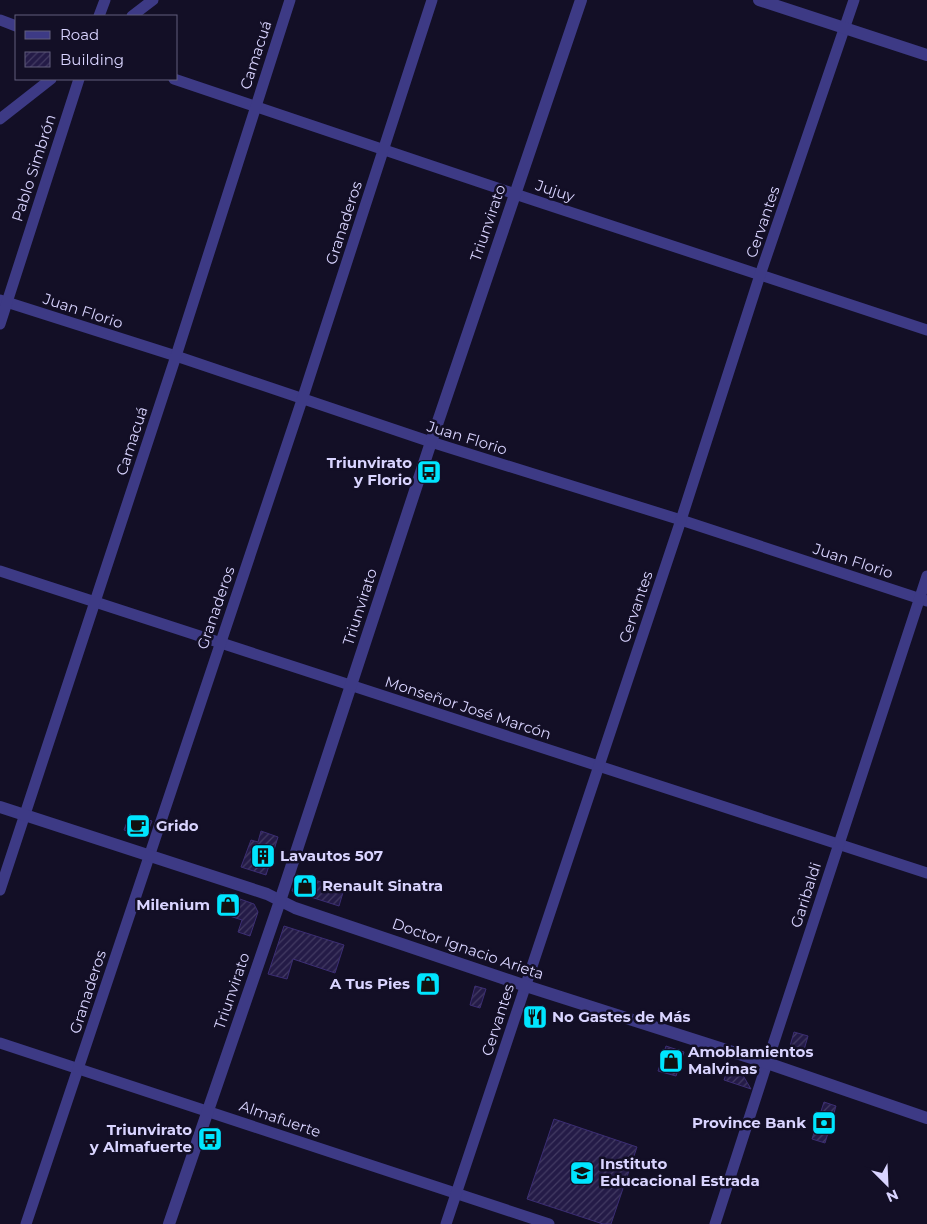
<svg xmlns="http://www.w3.org/2000/svg" width="927" height="1224" font-family="Montserrat,sans-serif">
	<defs>
		<pattern id="building-hatch" width="6" height="6" patternUnits="userSpaceOnUse" patternTransform="scale(1.25)"><rect width="6" height="6" fill="#241b47"/><path d="M-1 1l2-2M0 6l6-6M5 7l2-2" fill="none" stroke="#433b63"/></pattern>
	</defs>
	<rect width="100%" height="100%" fill="#130f26"/>
	<g fill="url(#building-hatch)" stroke="#3b2d73">
		<polygon points="130,814 152,821 148,831 140,836 124,830"/>
		<polygon points="261,831 278,837 266,875 241,867 251,840 258,842"/>
		<polygon points="298,875 344,889 339,906 292,891"/>
		<polygon points="223,893 254,904 258,912 250,936 238,932 242,920 217,912"/>
		<polygon points="284,926 344,945 335,973 293,959 287,979 268,974"/>
		<polygon points="475,986 486,989 480,1008 470,1005"/>
		<polygon points="539,1006 546,1008 540,1028 525,1024 529,1011"/>
		<polygon points="794,1032 808,1036 802,1057 793,1054 790,1046"/>
		<polygon points="666,1046 684,1052 676,1076 658,1071"/>
		<polygon points="728,1068 741,1072 751,1089 724,1080"/>
		<polygon points="824,1102 836,1106 825,1143 812,1139"/>
		<polygon points="554,1119 637,1147 611,1224 603,1224 527,1199"/>
	</g>
	<g fill="none" stroke-linecap="round" stroke-linejoin="round">
		<g stroke="#3d3a85" stroke-width="11">
			<polyline points="99,16 105,0"/>
			<polyline points="132,16 153,0"/>
			<polyline points="0,20 16,26"/>
			<polyline points="174,79 515,194 927,330"/>
			<polyline points="0,119 51,79"/>
			<polyline points="0,300 176,356 431,442 681,520 927,601"/>
			<polyline points="0,324 79,79"/>
			<polyline points="0,571 927,873"/>
			<polyline points="0,890 176,356 290,0"/>
			<polyline points="0,1043 549,1224"/>
			<polyline points="26,1224 302,400 432,0"/>
			<polyline points="446,1224 681,520 760,275 854,0"/>
			<polyline points="715,1224 767,1063 927,576"/>
		</g>
		<g stroke="#3d3a85" stroke-width="12">
			<polyline points="759,0 927,55"/>
			<polyline points="0,807 267,894 295,908 526,986 767,1063 927,1118"/>
			<polyline points="169,1224 280,901 431,442 581,0"/>
		</g>
	</g>
	<defs>
		<symbol id="bus-square" viewBox="-11 -11 22 22"><rect x="-9" y="-9" width="18" height="18" rx="4" fill="#00e5ff" stroke="#130f26"/><path d="M-5-6H5V4H4V6H2V4H-2V6H-4V4H-5ZM-3.5-4V0h7V-4ZM-3.5 1.2v1.5H-2V1.2ZM2 1.2v1.5H3.5V1.2Z" fill="#111"/></symbol>
		<symbol id="cafe-square" viewBox="-11 -11 22 22"><rect x="-9" y="-9" width="18" height="18" rx="4" fill="#00e5ff" stroke="#130f26"/><path d="M-5.5-4.5H6V0H3Q3 3.5 0 3.5H-2.5Q-5.5 3.5-5.5 0ZM3-3.2v2h1.7v-2ZM-6 4.5H4V6H-6Z" fill="#111"/></symbol>
		<symbol id="building-square" viewBox="-11 -11 22 22"><rect x="-9" y="-9" width="18" height="18" rx="4" fill="#00e5ff" stroke="#130f26"/><path d="M-4-6H4V6H1V3H-1V6H-4ZM-2.5-4.3h1.7v1.8h-1.7ZM.8-4.3h1.7v1.8H.8ZM-2.5-1h1.7V.8h-1.7ZM.8-1h1.7V.8H.8Z" fill="#111"/></symbol>
		<symbol id="shop-square" viewBox="-11 -11 22 22"><rect x="-9" y="-9" width="18" height="18" rx="4" fill="#00e5ff" stroke="#130f26"/><path d="M-5-2.5h2.3a2.7 3.5 0 0 1 5.4 0H5L5.5 6h-11ZM-1.5-2.5h3a1.5 2.3 0 0 0-3 0Z" fill="#111"/></symbol>
		<symbol id="restaurant-square" viewBox="-11 -11 22 22"><rect x="-9" y="-9" width="18" height="18" rx="4" fill="#00e5ff" stroke="#130f26"/><path d="M-5-6h1v4h1v-4h1v4h1v-4h1v5L-1.5 .5V6h-2V.5L-5-1ZM5-6V6H3V1.5H1.5Q1.5-4 5-6Z" fill="#111"/></symbol>
		<symbol id="bank-square" viewBox="-11 -11 22 22"><rect x="-9" y="-9" width="18" height="18" rx="4" fill="#00e5ff" stroke="#130f26"/><path d="M-6-4H6V4H-6ZM0-2.3a2.3 2.3 0 1 0 0 4.6a2.3 2.3 0 1 0 0-4.6Z" fill="#111"/></symbol>
		<symbol id="school-square" viewBox="-11 -11 22 22"><rect x="-9" y="-9" width="18" height="18" rx="4" fill="#00e5ff" stroke="#130f26"/><path d="M0-5L7-2L0 1L-7-2ZM-4 1L0 2.5L4 1V4Q0 6-4 4Z" fill="#111"/></symbol>
	</defs>
	<g fill-rule="evenodd">
		<use href="#bus-square" x="415" y="458" width="28" height="28"/>
		<use href="#cafe-square" x="124" y="812" width="28" height="28"/>
		<use href="#building-square" x="249" y="842" width="28" height="28"/>
		<use href="#shop-square" x="291" y="872" width="28" height="28"/>
		<use href="#shop-square" x="214" y="891" width="28" height="28"/>
		<use href="#shop-square" x="414" y="970" width="28" height="28"/>
		<use href="#restaurant-square" x="521" y="1003" width="28" height="28"/>
		<use href="#shop-square" x="657" y="1047" width="28" height="28"/>
		<use href="#bank-square" x="810" y="1109" width="28" height="28"/>
		<use href="#bus-square" x="196" y="1125" width="28" height="28"/>
		<use href="#school-square" x="568" y="1159" width="28" height="28"/>
	</g>
	<g text-anchor="middle" stroke-width="5" stroke-linejoin="round" paint-order="stroke">
		<g font-size="15" fill="#d9d4ff" stroke="#130f26">
			<text transform="translate(256 55) rotate(-72)" y="5">Camacuá</text>
			<text transform="translate(34 168) rotate(-72)" y="5">Pablo Simbrón</text>
			<text transform="translate(555 191) rotate(18)" y="5">Jujuy</text>
			<text transform="translate(763 222) rotate(-71)" y="5">Cervantes</text>
			<text transform="translate(344 223) rotate(-72)" y="5">Granaderos</text>
			<text transform="translate(488 223) rotate(-71)" y="5">Triunvirato</text>
			<text transform="translate(83 311) rotate(18)" y="5">Juan Florio</text>
			<text transform="translate(467 438) rotate(17)" y="5">Juan Florio</text>
			<text transform="translate(132 441) rotate(-72)" y="5">Camacuá</text>
			<text transform="translate(853 561) rotate(18)" y="5">Juan Florio</text>
			<text transform="translate(360 607) rotate(-72)" y="5">Triunvirato</text>
			<text transform="translate(636 607) rotate(-71)" y="5">Cervantes</text>
			<text transform="translate(216 608) rotate(-71)" y="5">Granaderos</text>
			<text transform="translate(468 708) rotate(18)" y="5">Monseñor José Marcón</text>
			<text transform="translate(806 895) rotate(-72)" y="5">Garibaldi</text>
			<text transform="translate(468 949) rotate(19)" y="5">Doctor Ignacio Arieta</text>
			<text transform="translate(232 991) rotate(-71)" y="5">Triunvirato</text>
			<text transform="translate(88 992) rotate(-72)" y="5">Granaderos</text>
			<text transform="translate(498 1020) rotate(-72)" y="5">Cervantes</text>
			<text transform="translate(280 1119) rotate(19)" y="5">Almafuerte</text>
		</g>
		<g font-size="15" font-weight="bold" fill="#d9d4ff" stroke="#130f26" text-anchor="start">
			<text x="412" y="468" text-anchor="end">Triunvirato<tspan x="412" dy="17">y Florio</tspan></text>
			<text x="156" y="831">Grido</text>
			<text x="280" y="861">Lavautos 507</text>
			<text x="322" y="891">Renault Sinatra</text>
			<text x="210" y="910" text-anchor="end">Milenium</text>
			<text x="410" y="989" text-anchor="end">A Tus Pies</text>
			<text x="552" y="1022">No Gastes de Más</text>
			<text x="688" y="1057">Amoblamientos<tspan x="688" dy="17">Malvinas</tspan></text>
			<text x="806" y="1128" text-anchor="end">Province Bank</text>
			<text x="192" y="1135" text-anchor="end">Triunvirato<tspan x="192" dy="17">y Almafuerte</tspan></text>
			<text x="600" y="1169">Instituto<tspan x="600" dy="17">Educacional Estrada</tspan></text>
		</g>
	</g>
	<rect x="15" y="15" width="162" height="65" fill="#130f26" stroke="#625e7d"/>
	<rect x="25" y="31" width="25" height="8" fill="#3d3a85" stroke="#625e7d"/>
	<text x="60" y="40" font-size="15" fill="#d9d4ff">Road</text>
	<rect x="25" y="52" width="25" height="15" fill="url(#building-hatch)" stroke="#625e7d"/>
	<text x="60" y="65" font-size="15" fill="#d9d4ff">Building</text>
	<g transform="translate(887 1184) rotate(156)" stroke="#130f26" stroke-width="4" paint-order="stroke">
	<path d="M0-4L9 19L0 12L-9 19Z" fill="#d9d4ff"/>
	<text y="-8" font-size="14" font-weight="bold" text-anchor="middle" fill="#d9d4ff">N</text>
	</g>
</svg>
